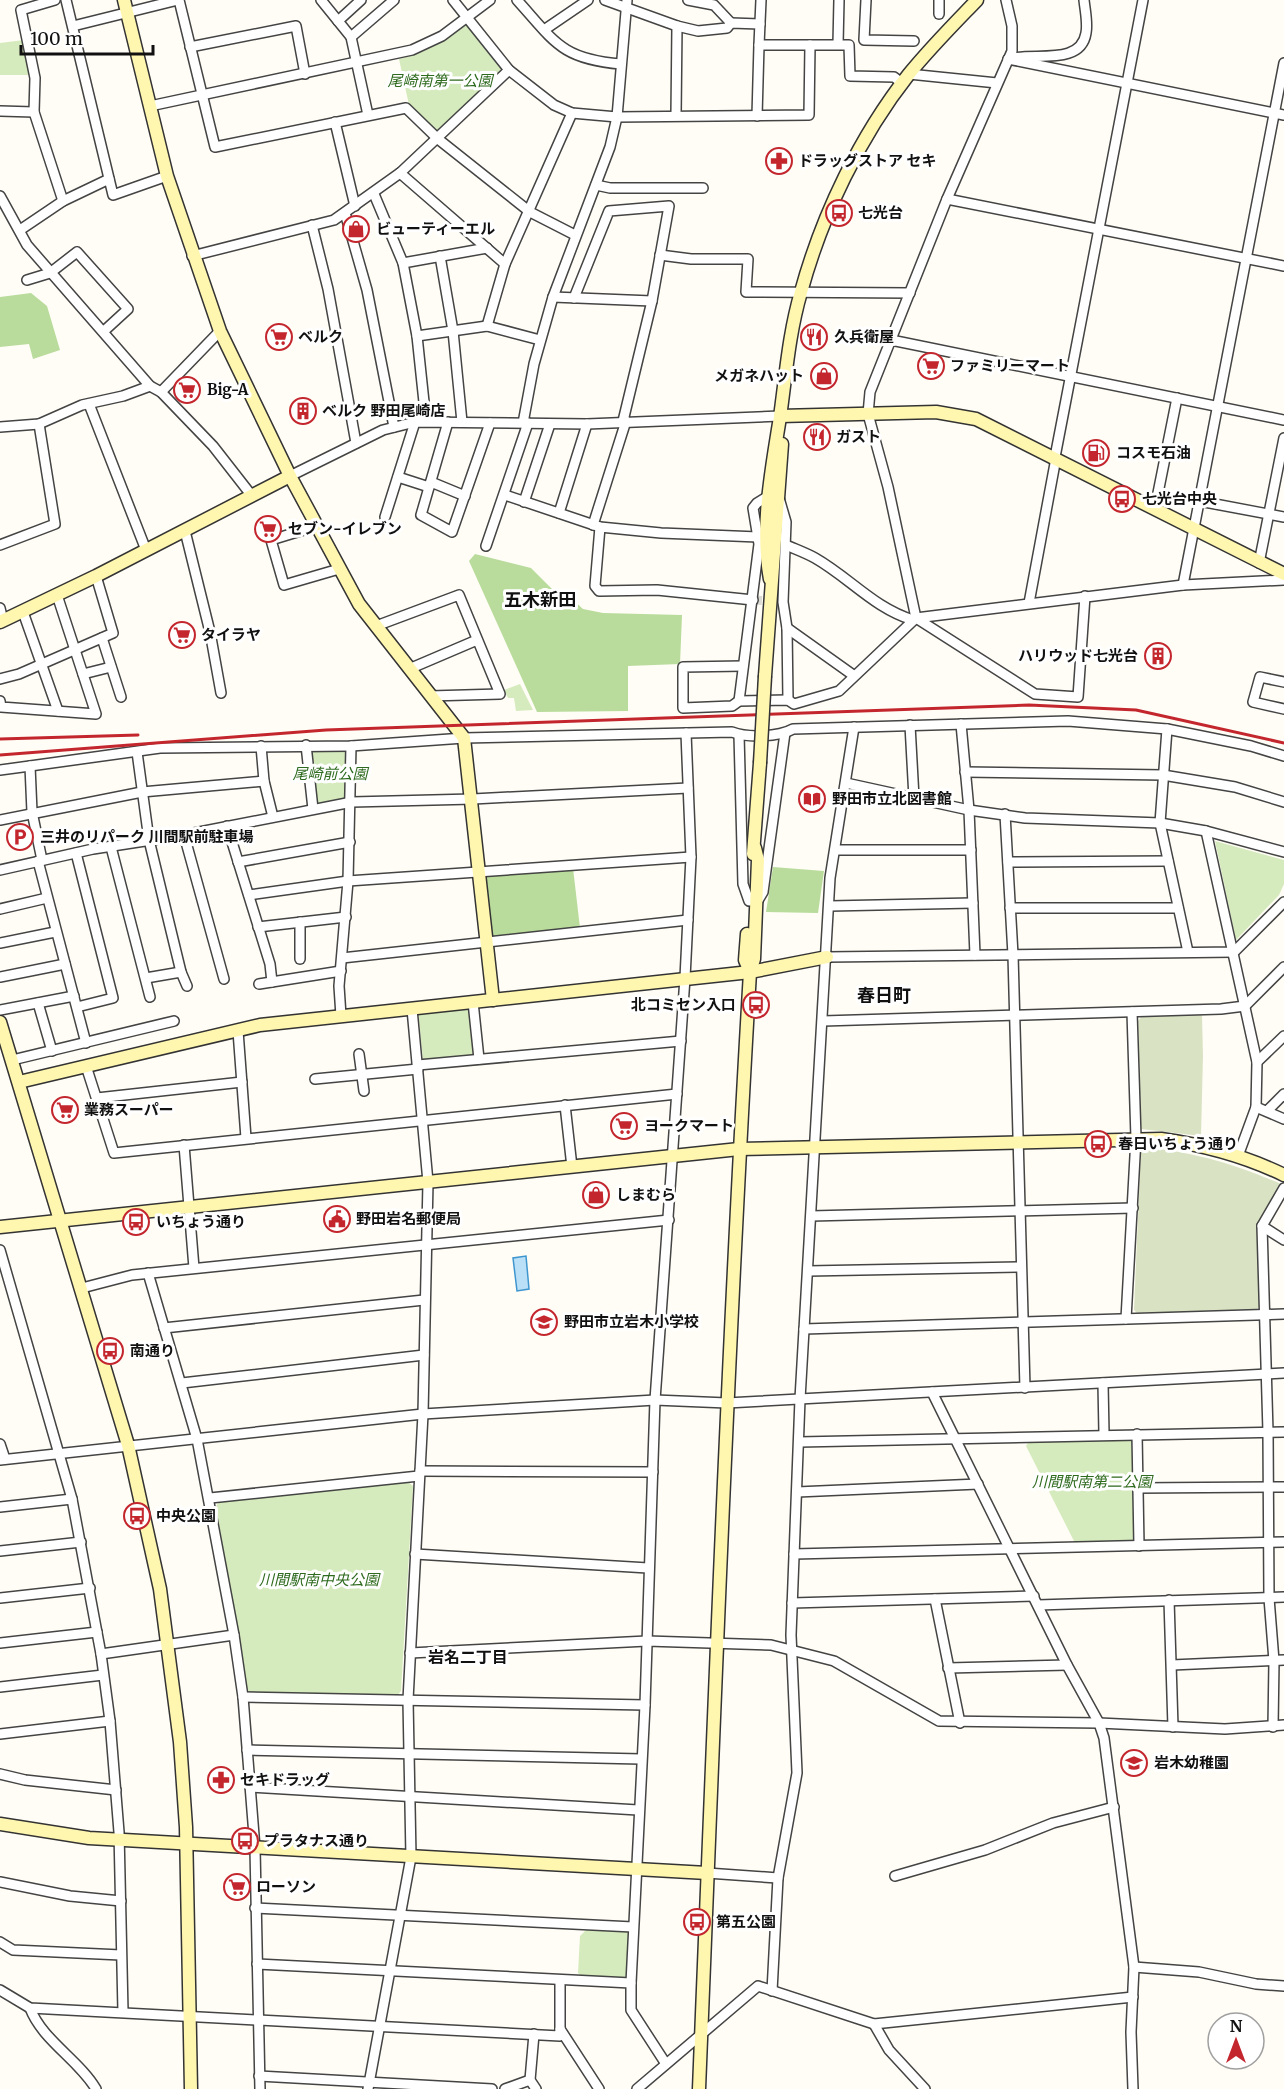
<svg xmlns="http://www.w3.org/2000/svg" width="1284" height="2089" font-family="Merriweather,'Noto Sans JP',serif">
	<rect width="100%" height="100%" fill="#fffdf5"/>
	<g fill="#d5ebbd">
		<path d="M466,25L504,70L438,133L409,105L399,59C424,54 445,40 466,25Z"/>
		<polygon points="24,40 31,75 0,75 0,43"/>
		<polygon points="520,684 533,710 516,711 514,698 508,698 504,690"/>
		<polygon points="309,748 347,749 349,799 314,805"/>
		<polygon points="1215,841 1284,860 1284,884 1279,895 1236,940"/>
		<polygon points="471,1006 476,1055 423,1060 418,1012"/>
		<polygon points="1134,1438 1135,1541 1075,1543 1026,1446 1030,1440"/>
		<polygon points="408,1482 413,1486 401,1691 397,1696 252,1694 246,1688 216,1506 220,1501"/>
		<polygon points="586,1930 626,1931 630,1936 629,1977 624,1980 583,1978 578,1973 580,1936"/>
	</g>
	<g fill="#b9dc9c">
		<polygon points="31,293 47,306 60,350 33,359 29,344 0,347 0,297"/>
		<polygon points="475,554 531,568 552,589 572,599 583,609 603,613 682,615 680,664 628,666 628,711 537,712 469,561"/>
		<polygon points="773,867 824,871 818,913 766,912"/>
		<polygon points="573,868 580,928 490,937 485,875"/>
	</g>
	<g fill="#d9e3c4">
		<polygon points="1202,1015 1203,1056 1201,1136 1141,1129 1138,1021 1142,1016"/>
		<path d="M1141,1147C1191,1151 1235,1164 1281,1184L1258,1227L1261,1305L1256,1310L1137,1313L1134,1310Z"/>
	</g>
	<polygon fill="#b9e0f7" stroke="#3f96cf" stroke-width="1.5" points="526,1256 529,1289 517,1291 513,1258"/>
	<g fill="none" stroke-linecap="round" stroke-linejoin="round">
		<polyline stroke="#dbdad3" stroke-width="9" stroke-dasharray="9 4.5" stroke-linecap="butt" points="753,600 783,602"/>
		<defs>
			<g id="street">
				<polyline points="55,0 21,10 35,78 34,112 63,201"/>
				<polyline points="66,0 113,195 167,176"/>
				<polyline points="179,0 215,147 406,108 438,139 530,212 575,235"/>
				<polyline points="321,0 351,37 368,115"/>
				<polyline points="453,0 509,70 554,105 572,113 617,117 809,115 810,45"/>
				<path d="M517,0C555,42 561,59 621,64"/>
				<polyline points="605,0 677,26 698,31 727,28 731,23 760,24"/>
				<polyline points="688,0 714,5 731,23"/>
				<polyline points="761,0 759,45 849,45 850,76 894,77 903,84"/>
				<polyline points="866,0 864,40 914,41"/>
				<polyline points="1006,0 1012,26 1012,51 947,199 870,392 868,414 888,487 916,618 1035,694 1078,697 1085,596"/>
				<polyline points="939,14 939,0"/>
				<polyline points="338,21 361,0"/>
				<polyline points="73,26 178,0"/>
				<polyline points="544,30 588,0"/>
				<polyline points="351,37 394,0"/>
				<polyline points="838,44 839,0"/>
				<polyline points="190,47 296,26 305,74"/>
				<path d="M1014,58C1037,53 1081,65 1086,33C1088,23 1085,10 1084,0"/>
				<polyline points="1008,59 1284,115"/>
				<polyline points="909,74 997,83"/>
				<polyline points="150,106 412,50 442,36 490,0"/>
				<polyline points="0,111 34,112"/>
				<polyline points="676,115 677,26"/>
				<polyline points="757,116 759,45"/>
				<polyline points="335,122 355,206"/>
				<polyline points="400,173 505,264"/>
				<polyline points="596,185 610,188 703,188"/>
				<polyline points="374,194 403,263 417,336 426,421"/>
				<polyline points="0,196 27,245 150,386 161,392 213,446 252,496"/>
				<polyline points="947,199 1284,266"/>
				<polyline points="345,213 367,290 394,427"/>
				<polyline points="312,225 328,289 356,443"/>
				<polyline points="20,230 63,201 109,179"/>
				<polyline points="660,255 691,259 748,259 746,292 910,293"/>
				<polyline points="192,256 334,220 400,173 509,70"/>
				<polyline points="440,256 453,331 462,422"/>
				<polyline points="403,263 487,248"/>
				<polyline points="27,280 50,273 77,252 128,309 104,331"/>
				<polyline points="553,297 652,301"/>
				<polyline points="574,298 609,211 669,206 652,301 623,421"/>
				<polyline points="487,326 505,264 572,113"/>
				<polyline points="417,336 487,326 540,340"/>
				<polyline points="891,340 1284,420"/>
				<polyline points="161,392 220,331"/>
				<polyline points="89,404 146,550"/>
				<polyline points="448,422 421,515 452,532 490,423"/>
				<polyline points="523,423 534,364 553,297 610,147 617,117 627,0"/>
				<polyline points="0,427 39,424 82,405 123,396 150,386"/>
				<polyline points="1055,457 1143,0"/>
				<polyline points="290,476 383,430 415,422 587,424 780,416"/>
				<polyline points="398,477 429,487"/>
				<polyline points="431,482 465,496"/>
				<polyline points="505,495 600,527 661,533 758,537"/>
				<polyline points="779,498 786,522 783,602 787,628 788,700"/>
				<polyline points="1199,501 1284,517"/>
				<polyline points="524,502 550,424"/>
				<polyline points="1155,508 1177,398"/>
				<polyline points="559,513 587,424"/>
				<polyline points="385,517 415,422"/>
				<polyline points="593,525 626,421"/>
				<polyline points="317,526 271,540 284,585 339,569"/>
				<polyline points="600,527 595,586 599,591 657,590 753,600"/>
				<polyline points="185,531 210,632 221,693"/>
				<polyline points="0,545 55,524 39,424"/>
				<path d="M786,545C795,549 806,553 815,558C850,578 874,608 913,620"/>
				<polyline points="486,546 528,423"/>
				<polyline points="1259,563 1284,438"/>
				<polyline points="1183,585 1284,63"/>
				<polyline points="1029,603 1056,458"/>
				<polyline points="0,608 3,621"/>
				<polyline points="23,612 58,711"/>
				<polyline points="376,626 459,595 500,694 430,696"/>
				<polyline points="787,628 853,675"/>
				<polyline points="102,638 121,697"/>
				<polyline points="743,666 683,667 683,708 732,706 739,701 788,700 794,704 839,691 916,618 1183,585 1284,580"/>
				<polyline points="409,669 477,640"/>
				<polyline points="83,674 111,667"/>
				<polyline points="0,679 19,674 113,633 96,576"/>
				<polyline points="1284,682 1260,677 1253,702 1284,709"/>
				<polyline points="0,701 1,707 96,714 57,595"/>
				<polyline points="739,701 759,544 753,508 757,503 770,495"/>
				<polyline points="961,724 969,810 975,955"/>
				<polyline points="910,725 914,798"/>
				<polyline points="1167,729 1160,823 1188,952"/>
				<polyline points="739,735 743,884 749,901"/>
				<polyline points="306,745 313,809"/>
				<polyline points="261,746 264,781 273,817"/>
				<polyline points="137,752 149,840 181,972 187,986"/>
				<polyline points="0,770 30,766"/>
				<polyline points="965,772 1163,775 1235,787 1284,802"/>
				<polyline points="846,783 969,810 1025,818 1160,823 1206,831 1284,852"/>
				<polyline points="1005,814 1013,955 1025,1388"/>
				<polyline points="0,820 142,792 264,781"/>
				<polyline points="227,826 270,964 272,982"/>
				<polyline points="1206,831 1257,1062 1256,1107 1238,1156"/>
				<polyline points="184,835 224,979"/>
				<polyline points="111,847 150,997"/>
				<polyline points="836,850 971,850"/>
				<polyline points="76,853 113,998 77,1007"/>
				<path d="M42,860L32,812L30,766L160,748L351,746L464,738L732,732C747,738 779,737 793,729L1068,721L1167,729L1251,746L1284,756"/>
				<polyline points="38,861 86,1043"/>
				<polyline points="238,862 350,842"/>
				<polyline points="1008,862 1168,861"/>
				<polyline points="0,870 93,849 184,835 352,802 473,799 688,788"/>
				<polyline points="249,895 348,881 691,857"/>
				<polyline points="757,902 763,892 785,733"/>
				<polyline points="830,906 973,903"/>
				<polyline points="1010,908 1178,908"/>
				<polyline points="0,909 47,898"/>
				<polyline points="258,927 346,917"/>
				<polyline points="0,943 55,932"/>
				<polyline points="827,957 1234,952 1284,902"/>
				<polyline points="342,958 688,920"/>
				<polyline points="300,959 300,922"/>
				<polyline points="0,977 65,964"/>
				<polyline points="146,978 181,972"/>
				<polyline points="259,984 341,971"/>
				<polyline points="473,1002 479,1059"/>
				<polyline points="38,1003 52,1051"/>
				<polyline points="0,1010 74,996"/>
				<polyline points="341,1016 339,986 348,881 351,746"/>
				<polyline points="823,1021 1221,1009 1245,1006 1284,967"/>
				<polyline points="238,1031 246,1138"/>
				<polyline points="359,1054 364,1091"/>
				<polyline points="12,1060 174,1021"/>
				<polyline points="1257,1062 1284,1036"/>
				<polyline points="418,1065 681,1041"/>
				<polyline points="86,1066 114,1153 677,1094"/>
				<polyline points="315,1079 418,1069"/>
				<polyline points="97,1098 242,1082"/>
				<polyline points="565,1105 572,1167"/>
				<polyline points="1256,1107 1284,1119"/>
				<polyline points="1267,1111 1284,1094"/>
				<polyline points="184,1145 194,1268"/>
				<polyline points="811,1216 1133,1208"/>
				<polyline points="1262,1226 1284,1240"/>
				<polyline points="0,1250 72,1499 101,1654 110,1721 119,1832 123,2012"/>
				<polyline points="808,1271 1021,1267"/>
				<polyline points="148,1273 197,1439 234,1635 243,1697 255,1848 260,2089"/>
				<polyline points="82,1288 132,1275 669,1220"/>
				<polyline points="1126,1319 1136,1138 1132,1012"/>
				<polyline points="164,1328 424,1300"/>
				<polyline points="804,1329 1284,1314"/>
				<polyline points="182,1383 424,1355"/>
				<polyline points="1103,1383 1104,1434"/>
				<polyline points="932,1392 1067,1665 1099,1723 1104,1738 1134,1967 1131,2032 1133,2089"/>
				<polyline points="1137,1434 1139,1546"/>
				<polyline points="799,1442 1284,1432"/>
				<polyline points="0,1444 5,1459"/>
				<polyline points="0,1460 423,1414 655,1400 727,1403 1284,1373"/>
				<polyline points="420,1471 653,1472"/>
				<polyline points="1138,1488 1284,1487"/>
				<polyline points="797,1492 978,1484"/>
				<polyline points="210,1498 419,1476"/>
				<polyline points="0,1507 72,1499"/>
				<polyline points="0,1551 81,1542"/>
				<polyline points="415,1554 648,1568"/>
				<polyline points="794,1554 1284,1542"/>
				<polyline points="0,1598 90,1588"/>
				<polyline points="935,1599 960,1723"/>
				<polyline points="1169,1600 1173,1727"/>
				<polyline points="792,1603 1034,1596"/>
				<polyline points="1038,1605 1284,1597"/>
				<polyline points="0,1643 97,1632"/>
				<polyline points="410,1653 647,1641 771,1645 834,1661 939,1721 1099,1723 1225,1729 1284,1725"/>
				<polyline points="101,1654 234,1635"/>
				<polyline points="1172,1665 1284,1660"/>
				<polyline points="948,1668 1067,1665"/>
				<polyline points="0,1687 103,1675"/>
				<polyline points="243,1697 645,1705"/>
				<polyline points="1273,1727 1274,1661 1269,1598 1268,1432 1262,1226 1284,1188"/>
				<polyline points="0,1734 110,1721"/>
				<polyline points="247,1750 641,1759"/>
				<polyline points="0,1774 25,1780 116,1790"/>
				<polyline points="250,1787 638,1810"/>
				<polyline points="707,1873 778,1878"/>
				<polyline points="895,1876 985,1850 1053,1823 1114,1807"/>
				<polyline points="0,1882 70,1896 121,1901"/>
				<polyline points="255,1908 633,1927"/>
				<polyline points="0,1942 13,1950 121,1955"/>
				<polyline points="257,1964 631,1983"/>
				<polyline points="1134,1967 1199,1972 1256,1984 1284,1986"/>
				<polyline points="0,1990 30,2008 560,2036 560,1981"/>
				<polyline points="772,1991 778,1878 797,1773 791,1635 800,1399 830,878 854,727"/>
				<path d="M30,2008C42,2040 79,2060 96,2089"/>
				<polyline points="874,2024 889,2050 925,2089"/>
				<polyline points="560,2029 599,2089"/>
				<polyline points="534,2034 530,2080 536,2089"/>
				<polyline points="666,2064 631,2010 631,1983 645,1705 655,1400 685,978 691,857 686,733"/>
				<polyline points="259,2076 492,2089"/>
				<polyline points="368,2089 411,1857 408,1700 423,1414 428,1182 412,1009"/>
				<polyline points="505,2089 530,2080"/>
				<polyline points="637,2089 758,1986 874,2024 1133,1997"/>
			</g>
			<g id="secondary">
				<polyline points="124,0 167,176 220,331 290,476 359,604 464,738 493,1000"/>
				<polyline points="780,416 936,412 976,419 1284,574"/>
				<path d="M770,579C760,527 772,468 780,417C786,374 789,333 801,292C822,215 860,136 909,74C930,48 954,24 977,0"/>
				<polyline points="0,622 96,576 290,476"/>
				<polyline points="765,676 782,444"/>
				<polyline points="753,854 760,763"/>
				<polyline points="747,934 745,960 750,972"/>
				<polyline points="0,1022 128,1445 160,1589 180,1742 186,1827 191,2089"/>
				<polyline points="19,1082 260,1025 750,972 827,957"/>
				<path d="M0,1227L739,1149L1161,1139C1204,1145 1245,1156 1284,1175"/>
				<polyline points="0,1824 89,1838 707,1873"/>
				<path d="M699,2089C714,1717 728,1344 750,972L754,959L758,860L755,848"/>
			</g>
		</defs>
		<use href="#street" stroke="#444" stroke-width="12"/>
		<use href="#secondary" stroke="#333" stroke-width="15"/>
		<use href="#street" stroke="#fff" stroke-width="9"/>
		<use href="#secondary" stroke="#fff6b0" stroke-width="12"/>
		<g stroke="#c4262e" stroke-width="3">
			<polyline points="0,739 138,735"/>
			<polyline points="0,755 326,730 1029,705 1136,710 1284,743"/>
		</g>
		<defs>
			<polyline id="secondary-bridge" points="760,763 765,676"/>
		</defs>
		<use href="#secondary-bridge" stroke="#333" stroke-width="15" stroke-linecap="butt"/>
		<use href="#secondary-bridge" stroke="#fff6b0" stroke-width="12"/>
	</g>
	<defs>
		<symbol id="pharmacy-ring" viewBox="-11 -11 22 22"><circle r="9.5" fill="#fff" stroke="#c4262e" stroke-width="1.5"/><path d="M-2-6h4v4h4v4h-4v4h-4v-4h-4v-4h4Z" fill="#c4262e"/></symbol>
		<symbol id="bus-ring" viewBox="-11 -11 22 22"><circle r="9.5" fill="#fff" stroke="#c4262e" stroke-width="1.5"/><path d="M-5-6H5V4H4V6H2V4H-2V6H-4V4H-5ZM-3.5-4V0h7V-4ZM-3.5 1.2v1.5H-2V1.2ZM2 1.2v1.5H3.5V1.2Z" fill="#c4262e"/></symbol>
		<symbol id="shop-ring" viewBox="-11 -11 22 22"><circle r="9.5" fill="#fff" stroke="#c4262e" stroke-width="1.5"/><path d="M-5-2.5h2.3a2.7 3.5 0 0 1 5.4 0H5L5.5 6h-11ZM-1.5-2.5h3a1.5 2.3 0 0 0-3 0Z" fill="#c4262e"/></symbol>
		<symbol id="supermarket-ring" viewBox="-11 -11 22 22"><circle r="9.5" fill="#fff" stroke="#c4262e" stroke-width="1.5"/><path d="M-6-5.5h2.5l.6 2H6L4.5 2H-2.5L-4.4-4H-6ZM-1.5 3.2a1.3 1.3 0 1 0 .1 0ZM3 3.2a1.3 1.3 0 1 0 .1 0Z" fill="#c4262e"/></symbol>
		<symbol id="restaurant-ring" viewBox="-11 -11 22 22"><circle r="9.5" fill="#fff" stroke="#c4262e" stroke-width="1.5"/><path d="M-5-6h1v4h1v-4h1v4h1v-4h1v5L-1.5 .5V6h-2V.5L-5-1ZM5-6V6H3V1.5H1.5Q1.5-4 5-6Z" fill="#c4262e"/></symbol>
		<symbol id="building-ring" viewBox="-11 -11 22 22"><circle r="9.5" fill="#fff" stroke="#c4262e" stroke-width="1.5"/><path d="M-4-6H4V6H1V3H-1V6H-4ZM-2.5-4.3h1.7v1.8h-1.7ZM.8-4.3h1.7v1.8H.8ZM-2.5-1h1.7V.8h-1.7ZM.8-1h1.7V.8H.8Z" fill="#c4262e"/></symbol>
		<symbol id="fuel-ring" viewBox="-11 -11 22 22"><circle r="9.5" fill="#fff" stroke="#c4262e" stroke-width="1.5"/><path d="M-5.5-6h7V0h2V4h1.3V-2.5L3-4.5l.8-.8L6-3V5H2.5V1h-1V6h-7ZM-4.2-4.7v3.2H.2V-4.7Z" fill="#c4262e"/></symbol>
		<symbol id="library-ring" viewBox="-11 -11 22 22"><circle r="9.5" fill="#fff" stroke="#c4262e" stroke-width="1.5"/><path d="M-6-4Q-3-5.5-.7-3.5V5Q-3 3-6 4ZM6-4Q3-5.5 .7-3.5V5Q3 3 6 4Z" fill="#c4262e"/></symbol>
		<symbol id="parking-ring" viewBox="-11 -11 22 22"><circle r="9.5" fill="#fff" stroke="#c4262e" stroke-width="1.5"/><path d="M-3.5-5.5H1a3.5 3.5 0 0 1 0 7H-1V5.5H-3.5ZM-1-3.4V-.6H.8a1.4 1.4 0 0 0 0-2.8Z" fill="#c4262e"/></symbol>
		<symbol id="civic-ring" viewBox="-11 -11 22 22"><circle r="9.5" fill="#fff" stroke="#c4262e" stroke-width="1.5"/><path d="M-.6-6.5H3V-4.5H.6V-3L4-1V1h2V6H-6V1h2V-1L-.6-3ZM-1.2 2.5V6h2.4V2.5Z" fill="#c4262e"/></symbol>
		<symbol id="school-ring" viewBox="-11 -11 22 22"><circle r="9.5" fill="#fff" stroke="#c4262e" stroke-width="1.5"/><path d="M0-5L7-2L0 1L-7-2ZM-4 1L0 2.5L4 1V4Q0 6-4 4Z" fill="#c4262e"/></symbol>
	</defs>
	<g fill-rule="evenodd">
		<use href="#pharmacy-ring" x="764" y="146" width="30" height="30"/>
		<use href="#bus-ring" x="824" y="198" width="30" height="30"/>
		<use href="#shop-ring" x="341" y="214" width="30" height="30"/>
		<use href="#supermarket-ring" x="264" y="322" width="30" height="30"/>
		<use href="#restaurant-ring" x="799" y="322" width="30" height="30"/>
		<use href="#supermarket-ring" x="916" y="351" width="30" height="30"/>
		<use href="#shop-ring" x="809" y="361" width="30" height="30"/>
		<use href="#supermarket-ring" x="172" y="375" width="30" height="30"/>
		<use href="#building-ring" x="288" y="396" width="30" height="30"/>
		<use href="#restaurant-ring" x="802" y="422" width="30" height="30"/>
		<use href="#fuel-ring" x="1081" y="438" width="30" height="30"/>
		<use href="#bus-ring" x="1107" y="484" width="30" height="30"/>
		<use href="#supermarket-ring" x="253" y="514" width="30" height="30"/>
		<use href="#supermarket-ring" x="167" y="620" width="30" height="30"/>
		<use href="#building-ring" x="1143" y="641" width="30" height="30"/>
		<use href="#library-ring" x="797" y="784" width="30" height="30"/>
		<use href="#parking-ring" x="5" y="822" width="30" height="30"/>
		<use href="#bus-ring" x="741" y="990" width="30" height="30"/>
		<use href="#supermarket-ring" x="50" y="1095" width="30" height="30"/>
		<use href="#supermarket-ring" x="609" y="1111" width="30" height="30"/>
		<use href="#bus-ring" x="1083" y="1129" width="30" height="30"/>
		<use href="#shop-ring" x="581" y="1180" width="30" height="30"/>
		<use href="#civic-ring" x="322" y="1204" width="30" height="30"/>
		<use href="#bus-ring" x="121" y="1207" width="30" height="30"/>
		<use href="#school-ring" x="529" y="1307" width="30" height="30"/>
		<use href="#bus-ring" x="95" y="1336" width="30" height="30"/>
		<use href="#bus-ring" x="122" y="1501" width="30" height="30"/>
		<use href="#school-ring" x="1119" y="1748" width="30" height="30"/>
		<use href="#pharmacy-ring" x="206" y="1765" width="30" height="30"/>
		<use href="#bus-ring" x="230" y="1826" width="30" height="30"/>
		<use href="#supermarket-ring" x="222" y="1872" width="30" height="30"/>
		<use href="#bus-ring" x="682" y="1907" width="30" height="30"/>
	</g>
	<g text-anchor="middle" stroke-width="6" stroke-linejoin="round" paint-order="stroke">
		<g font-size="15" font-style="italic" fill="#2f6b1f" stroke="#fff">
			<text x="440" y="86">尾崎南第一公園</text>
			<text x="330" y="779">尾崎前公園</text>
			<text x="1092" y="1487">川間駅南第二公園</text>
			<text x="319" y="1585">川間駅南中央公園</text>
		</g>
		<g font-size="15" font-weight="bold" fill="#111" stroke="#fff" text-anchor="start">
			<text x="798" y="166">ドラッグストア セキ</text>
			<text x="858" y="218">七光台</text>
			<text x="376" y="234">ビューティーエル</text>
			<text x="298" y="342">ベルク</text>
			<text x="834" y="342">久兵衛屋</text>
			<text x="950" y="371">ファミリーマート</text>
			<text x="804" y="381" text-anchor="end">メガネハット</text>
			<text x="207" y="395">Big-A</text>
			<text x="322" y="416">ベルク 野田尾崎店</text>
			<text x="836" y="442">ガスト</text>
			<text x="1116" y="458">コスモ石油</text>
			<text x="1142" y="504">七光台中央</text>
			<text x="288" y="534">セブン-イレブン</text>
			<text x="201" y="640">タイラヤ</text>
			<text x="1138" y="661" text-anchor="end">ハリウッド七光台</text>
			<text x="832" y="804">野田市立北図書館</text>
			<text x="40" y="842">三井のリパーク 川間駅前駐車場</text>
			<text x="736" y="1010" text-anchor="end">北コミセン入口</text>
			<text x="84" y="1115">業務スーパー</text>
			<text x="644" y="1131">ヨークマート</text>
			<text x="1118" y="1149">春日いちょう通り</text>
			<text x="616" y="1200">しまむら</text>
			<text x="356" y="1224">野田岩名郵便局</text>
			<text x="156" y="1227">いちょう通り</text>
			<text x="564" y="1327">野田市立岩木小学校</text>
			<text x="130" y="1356">南通り</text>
			<text x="156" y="1521">中央公園</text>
			<text x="1154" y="1768">岩木幼稚園</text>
			<text x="240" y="1785">セキドラッグ</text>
			<text x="264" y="1846">プラタナス通り</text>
			<text x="256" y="1892">ローソン</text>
			<text x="716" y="1927">第五公園</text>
		</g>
		<g font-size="16" font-weight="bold" fill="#111" stroke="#fff">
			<text x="468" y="1663">岩名二丁目</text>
		</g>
		<g font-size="18" font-weight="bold" fill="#111" stroke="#fff">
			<text x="540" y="606">五木新田</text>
			<text x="884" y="1002">春日町</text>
		</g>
	</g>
	<g transform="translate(1236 2041)"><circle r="28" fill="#ffffff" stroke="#a0a0a0" stroke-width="1.5"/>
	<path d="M0-4.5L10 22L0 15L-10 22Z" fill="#c4262e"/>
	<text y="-9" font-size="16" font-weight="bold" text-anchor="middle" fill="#111111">N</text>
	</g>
	<path d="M21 45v9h132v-9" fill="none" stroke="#111111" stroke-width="3"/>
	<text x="30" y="45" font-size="18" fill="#111111" stroke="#ffffff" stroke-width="4.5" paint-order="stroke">100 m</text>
</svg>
